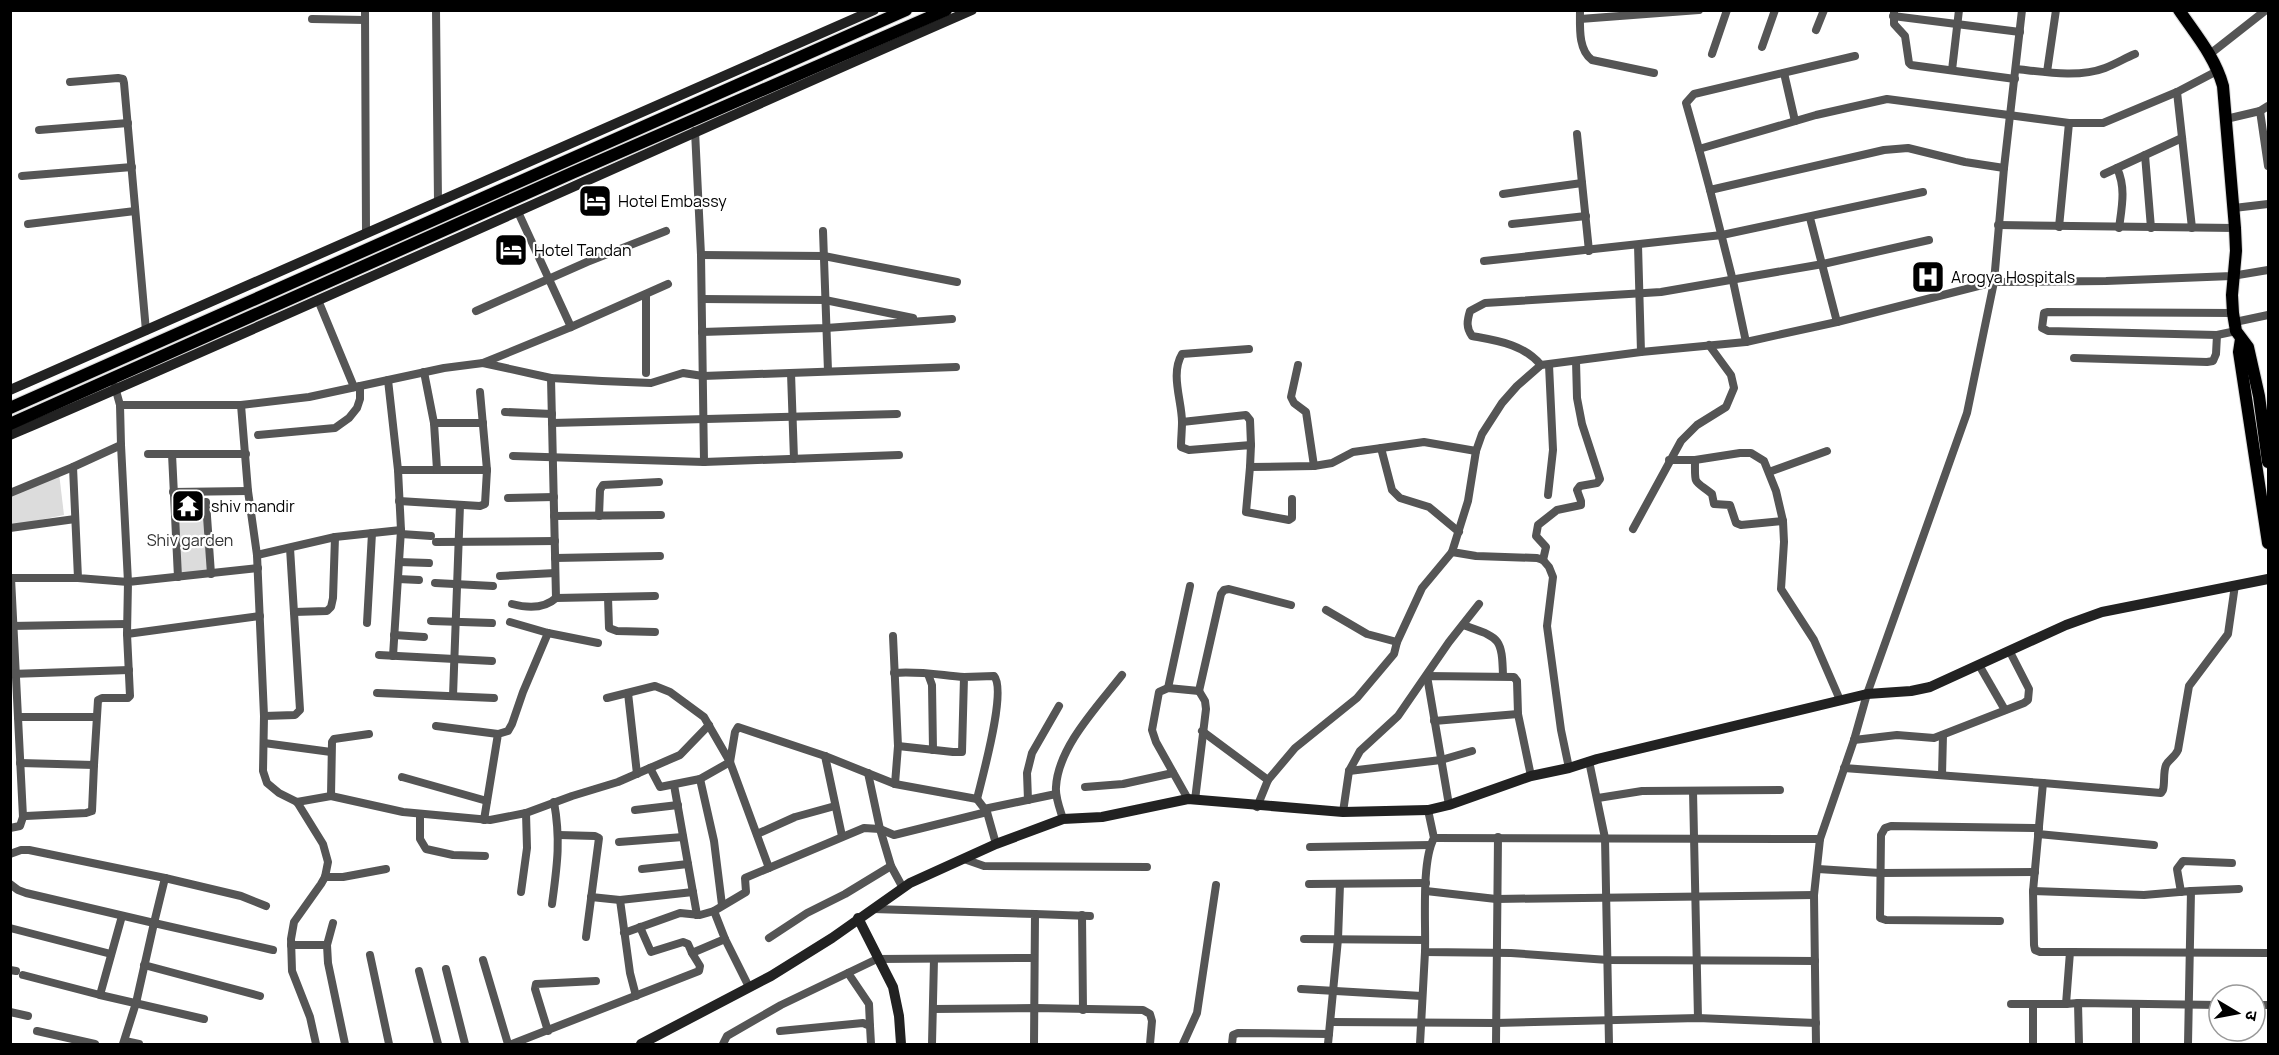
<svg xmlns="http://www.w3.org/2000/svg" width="2279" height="1055" font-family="Manrope,'Noto Sans Devanagari',sans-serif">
	<rect width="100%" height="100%" fill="#fff"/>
	<g fill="#dcdcdc">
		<polygon points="59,473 64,515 11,526 10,494"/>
		<polygon points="172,495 202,495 209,572 174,575"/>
	</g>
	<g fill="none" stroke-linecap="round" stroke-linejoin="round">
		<defs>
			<g id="primary">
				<path d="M2179,10C2196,35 2215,57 2223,86L2235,228L2236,251L2232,295L2233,313L2236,331L2248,347L2259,396L2268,462"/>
				<polyline points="2241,339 2239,352 2268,543"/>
				<polyline points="10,408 906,10"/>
				<polyline points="10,424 572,173 946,10"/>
			</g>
		</defs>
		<use href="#primary" stroke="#dbdbdb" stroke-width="14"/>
		<g stroke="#555" stroke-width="8">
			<polyline points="365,10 366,232"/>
			<polyline points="436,10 438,202"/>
			<path d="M1580,10C1580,27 1578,50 1592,60L1654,73"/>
			<polyline points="1894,10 1894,24 1905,36 1909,63 1911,65 2015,79"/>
			<polyline points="1893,16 2020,32"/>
			<polyline points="312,19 365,20"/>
			<polyline points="1580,19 1699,10"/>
			<polyline points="1816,30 1824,10"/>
			<polyline points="1762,47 1775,10"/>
			<polyline points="1712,54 1727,10"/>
			<polyline points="2210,54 2266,10"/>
			<path d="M2016,69C2044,72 2079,78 2105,68C2116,64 2125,58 2135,54"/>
			<polyline points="1952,70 1959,10"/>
			<polyline points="2047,72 2056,10"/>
			<polyline points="1784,73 1795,121"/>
			<polyline points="70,82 118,78 123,79 124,83 146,331"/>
			<polyline points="2177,92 2192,228"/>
			<polyline points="2260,111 2268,166"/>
			<polyline points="2226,119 2260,111 2268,106"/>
			<polyline points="39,130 128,123"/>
			<polyline points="695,131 701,255 704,462"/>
			<polyline points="1577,134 1589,251"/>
			<polyline points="1699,149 1686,103 1694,94 1855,56"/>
			<polyline points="2145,155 2151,228"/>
			<polyline points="2004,168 1965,162 1908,148 1884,150 1710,190 1699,149 1816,115 1887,99 2069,123 2103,123 2177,92 2219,70"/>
			<path d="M2117,168C2126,188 2122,206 2119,228"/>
			<polyline points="2104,174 2182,138"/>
			<polyline points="22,176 132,167"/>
			<polyline points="1710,190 1733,281 1746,342"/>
			<polyline points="1503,194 1582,183"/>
			<polyline points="2234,208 2268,204"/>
			<polyline points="518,212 571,327"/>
			<polyline points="1810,218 1837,322"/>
			<polyline points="28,224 135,211"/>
			<polyline points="1512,224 1586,216"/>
			<polyline points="1998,225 2235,228"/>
			<polyline points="2059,227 2069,123"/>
			<polyline points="823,231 828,371"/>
			<polyline points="1638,245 1641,352"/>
			<polyline points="701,255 824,256 957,282"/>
			<polyline points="1484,261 1722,235 1923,192"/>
			<polyline points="702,299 825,300 913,318"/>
			<polyline points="318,300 354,387"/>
			<polyline points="476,311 587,262 666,231"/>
			<polyline points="2233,313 2048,312 2044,313 2042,328 2048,331 2217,335 2236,331"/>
			<polyline points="2235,322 2268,315"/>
			<polyline points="702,332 826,328 952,319"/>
			<path d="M1249,349L1182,354C1170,374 1182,401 1182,422C1182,430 1181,439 1181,447L1189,450L1251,445L1250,467L1314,466L1332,463L1353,452L1424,442L1476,451"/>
			<polyline points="2074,358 2207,362 2213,361 2216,354 2217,335"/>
			<polyline points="483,363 551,378 602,381 651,383 683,373 703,376 956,367"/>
			<polyline points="1298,365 1291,397 1294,403 1306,412 1314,466"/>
			<path d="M1541,365C1523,344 1499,341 1472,336C1466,328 1467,321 1470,311L1485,303L1661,292L1823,264L1929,240"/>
			<polyline points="646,373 646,295"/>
			<polyline points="791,373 794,459"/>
			<polyline points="551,378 556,598"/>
			<polyline points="388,380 398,470 401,530 393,656"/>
			<polyline points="115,387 120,405 121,445"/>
			<polyline points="120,405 241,405 248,491 257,555 264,716 263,771 267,783 279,793 297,802 323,844 328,862 325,877 321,884 294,922 291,939 292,971 310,1017 316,1044"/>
			<polyline points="241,405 309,397 444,368 483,363 571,327 668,284"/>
			<polyline points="505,412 552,414"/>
			<polyline points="1182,422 1246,415 1250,420 1251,445"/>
			<polyline points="434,423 483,423"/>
			<polyline points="552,423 897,414"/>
			<polyline points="258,435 335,428 349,418 357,408 360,399 360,386"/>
			<polyline points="1381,448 1392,490 1400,498 1429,507 1459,532"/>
			<polyline points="148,454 172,454"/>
			<polyline points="513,456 704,462 899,455"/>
			<polyline points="1669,460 1695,460 1740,453 1751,453 1764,461 1776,491 1783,521 1784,542 1781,589 1814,640 1840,700"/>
			<path d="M1695,460C1695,486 1693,479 1712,494L1714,504L1730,505L1736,523L1741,525L1783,521"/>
			<polyline points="1250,467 1246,512 1289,520 1292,518 1292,499"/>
			<polyline points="398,470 437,470 434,423 424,372"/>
			<polyline points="437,470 487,470 480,392"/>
			<polyline points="1769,472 1827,451"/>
			<polyline points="173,492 248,491"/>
			<polyline points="10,493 73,467"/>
			<polyline points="1548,495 1553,450 1549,365"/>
			<polyline points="508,498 554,497"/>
			<polyline points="399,501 480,506 485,504 487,470"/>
			<polyline points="206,502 211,574"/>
			<polyline points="554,516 661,515"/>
			<polyline points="599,516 600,490 603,485 659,482"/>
			<polyline points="10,528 75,519"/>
			<polyline points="1633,529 1681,441 1697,425 1726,407 1734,388 1731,375 1709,345"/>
			<polyline points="401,534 431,536"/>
			<polyline points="436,542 555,541"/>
			<polyline points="257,555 335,537 401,530"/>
			<polyline points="555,558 660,556"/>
			<polyline points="1543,560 1546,547 1536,536 1538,525 1557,510 1581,505 1581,501 1577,490 1580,486 1597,483 1600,479 1582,424 1577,398 1576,361"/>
			<polyline points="399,562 429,563"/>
			<polyline points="500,576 555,573"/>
			<polyline points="178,577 172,454 246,454"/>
			<polyline points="10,578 78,578 128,582 121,445 73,467 78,578"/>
			<polyline points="11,578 23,817"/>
			<polyline points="398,579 419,580"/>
			<polyline points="435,583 493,586"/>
			<polyline points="608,597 609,628 617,631 655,632"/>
			<path d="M512,604C527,608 544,609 556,598L655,596"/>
			<polyline points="1326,610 1367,634 1397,642"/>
			<polyline points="294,612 327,611 331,607 333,598 335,537"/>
			<polyline points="431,621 492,623"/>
			<polyline points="510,622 548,633 598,643"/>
			<polyline points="367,623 372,533"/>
			<path d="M1463,625C1499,638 1502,636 1503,676"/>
			<polyline points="10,626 127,624"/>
			<polyline points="127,634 260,616"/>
			<polyline points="394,635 424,637"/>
			<polyline points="893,636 898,746 895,784"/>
			<polyline points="379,655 492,661"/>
			<polyline points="1979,665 2005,710"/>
			<path d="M894,673C919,671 939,675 964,677"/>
			<polyline points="11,674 129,670"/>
			<polyline points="928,674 932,685 933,750"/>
			<polyline points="1168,688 1190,586"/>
			<polyline points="377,693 494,698"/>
			<polyline points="628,693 637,774"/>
			<polyline points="453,696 460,505"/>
			<polyline points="607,698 655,686 670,692 704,717 730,762 769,868"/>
			<polyline points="264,716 295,715 300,710 290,548"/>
			<polyline points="18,717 95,717"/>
			<polyline points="1434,721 1518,714"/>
			<polyline points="436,726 498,734"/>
			<polyline points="1202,731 1268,780"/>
			<polyline points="1854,740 1897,735 1934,738 2024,703 2028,700 2029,689 2010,652"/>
			<polyline points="264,743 331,752"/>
			<path d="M898,746L953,752H962L964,677L994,676C1007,690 982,778 977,799"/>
			<polyline points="825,756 842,836"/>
			<polyline points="1589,761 1605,838 1609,1044"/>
			<polyline points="20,763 94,765 98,700 102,698 128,698 130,696 127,634 128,582 258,568"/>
			<polyline points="650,768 680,755 709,725"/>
			<polyline points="1569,768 1561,730 1547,626 1553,577 1549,567 1543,560 1537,558 1476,556 1452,552 1468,501 1476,451 1482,434 1502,403 1517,386 1541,365 1641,352 1746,342 1837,322 1994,282 2106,281 2232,276 2268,270"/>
			<polyline points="1844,768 2043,783 2033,891 2034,945 2035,950 2040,952 2070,952"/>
			<polyline points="1349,771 1441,760 1472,751"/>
			<polyline points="868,773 880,829 891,866"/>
			<polyline points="1942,775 1943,735"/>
			<polyline points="402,777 487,801"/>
			<polyline points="700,779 714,841 722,905"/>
			<path d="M2043,783L2161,793L2163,790C2165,783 2163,772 2166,765C2169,759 2175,757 2178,750L2189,686L2228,634L2235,585"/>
			<polyline points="674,785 697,915"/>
			<polyline points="1085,787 1123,784 1173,773"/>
			<polyline points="1693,791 1698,1018"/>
			<polyline points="331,796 332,742 334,739 369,734"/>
			<polyline points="1598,798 1642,791 1780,790"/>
			<polyline points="1188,799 1156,742 1152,730 1159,692 1168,688 1199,691 1221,594 1224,590 1229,589 1291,605"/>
			<polyline points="1028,800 1027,773 1032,753 1059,706"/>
			<polyline points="1195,800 1206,709 1205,701 1199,691"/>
			<polyline points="297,802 331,796 403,812 490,820 526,813 572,796 618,782 650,768 660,787 700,779 730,762 735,732 738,727 825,756 895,784 977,799 987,812 996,844"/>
			<polyline points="1449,805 1427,676 1514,677 1517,681 1518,714 1531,776"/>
			<polyline points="1257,807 1268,780 1295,748 1357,698 1394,654 1397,642 1422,588 1452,552"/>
			<polyline points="984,809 1056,794"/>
			<polyline points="635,810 678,805"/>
			<path d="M1428,810L1434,838C1421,862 1426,923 1425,952L1511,953L1608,960L1815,961"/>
			<polyline points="1343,812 1349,771 1360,751 1398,716 1449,642 1479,604"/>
			<polyline points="420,814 420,839 426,849 453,855 485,856"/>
			<path d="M1063,819C1060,809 1055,797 1056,787C1058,747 1098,706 1122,675"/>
			<polyline points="484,820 498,734 508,731 512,724 523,692 548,633"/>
			<polyline points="10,828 20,826 23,817 26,816 86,813 92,811 94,765"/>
			<polyline points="757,834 795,817 835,806"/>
			<polyline points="2038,834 2154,845"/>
			<polyline points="559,835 595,836 599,838 586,937"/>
			<polyline points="1434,838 1820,839"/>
			<polyline points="619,842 683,837"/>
			<polyline points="1310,847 1430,845"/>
			<polyline points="10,854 21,850 29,850 165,878 154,923 26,893 18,890 10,884"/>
			<polyline points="964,859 984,866 1147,867"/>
			<polyline points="642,869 688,864"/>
			<polyline points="1818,869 1880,873 2035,872"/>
			<polyline points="325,877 343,877 386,869"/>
			<polyline points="165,878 241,896 266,906"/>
			<polyline points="1309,884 1426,883"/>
			<polyline points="1426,891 1496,899 1814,895"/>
			<polyline points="2033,891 2144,895 2191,891 2188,1044"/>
			<polyline points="2191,891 2239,889"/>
			<polyline points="521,892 527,848 526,813"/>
			<polyline points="2181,892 2177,869 2183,861 2232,863"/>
			<polyline points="591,897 620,900 693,892"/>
			<polyline points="620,900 630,973 636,996"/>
			<path d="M552,904C557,866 561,841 554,802"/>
			<polyline points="873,909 1035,914 1034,1044"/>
			<polyline points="1035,914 1090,916"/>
			<polyline points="1082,915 1083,1010"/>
			<polyline points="2000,921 1886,920 1880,918 1881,835 1885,828 1891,826 2039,828"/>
			<polyline points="333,923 327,945 328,963 345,1044"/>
			<polyline points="640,927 651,952 683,942 688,944 692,953"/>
			<polyline points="10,928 111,954"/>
			<polyline points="624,933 680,913 700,915 714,911"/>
			<polyline points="769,938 807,913 845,894 891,866 903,888"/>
			<polyline points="725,939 749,987"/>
			<polyline points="1304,939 1425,940"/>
			<polyline points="291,945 327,945"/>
			<polyline points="370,955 389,1044"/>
			<polyline points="483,960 508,1044"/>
			<polyline points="144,965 260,996"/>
			<polyline points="446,969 465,1044"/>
			<polyline points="10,970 16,971"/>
			<polyline points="419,971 438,1044"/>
			<polyline points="848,973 869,1004 870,1026"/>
			<polyline points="23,975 100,995 204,1019"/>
			<polyline points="1301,989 1422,996"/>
			<polyline points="100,995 122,916"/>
			<polyline points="2078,1003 2066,1004 2070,952 2268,953"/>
			<polyline points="2011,1004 2066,1004"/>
			<polyline points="2033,1004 2033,1044"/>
			<polyline points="2136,1004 2136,1044"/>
			<polyline points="2255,1005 2268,1005"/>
			<polyline points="933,1009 1035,1008 1143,1010 1150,1014 1152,1021 1150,1044"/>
			<polyline points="10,1012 28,1016"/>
			<polyline points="1331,1022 1496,1023 1698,1018 1816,1023"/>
			<polyline points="37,1031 95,1044"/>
			<polyline points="548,1031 535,989 536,984 596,981"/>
			<polyline points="780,1031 863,1023 870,1026 871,1044"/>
			<polyline points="125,1041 139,1044"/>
			<polyline points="123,1044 136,1003 154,923 273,950"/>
			<polyline points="512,1044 699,971 700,966 692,953 725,939 714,911 746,892 745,878 864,828 880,829 894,835 987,812"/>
			<polyline points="723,1044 727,1036 781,1005 877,959 1034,958"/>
			<polyline points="932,1044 934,959"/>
			<polyline points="1183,1044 1197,1013 1216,885"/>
			<polyline points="1232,1044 1233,1035 1238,1033 1329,1034"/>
			<polyline points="1328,1044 1338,939 1340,884"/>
			<polyline points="1420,1044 1425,952"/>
			<polyline points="1496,1044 1498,837"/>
			<polyline points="1816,1044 1814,895 1820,839 1854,740 1867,694 1967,413 1994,282 2004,168 2022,10"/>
			<polyline points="2079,1044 2078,1003 2219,1005"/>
		</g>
		<g stroke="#222" stroke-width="10">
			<polyline points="10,390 874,10"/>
			<path d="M10,435C332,297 651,150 972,10"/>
			<polyline points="858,918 893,987 899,1016 901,1044"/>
			<polyline points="641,1044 771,976 832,938 910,883 996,844 1063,819 1102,817 1188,799 1343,812 1428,810 1449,805 1531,776 1569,768 1597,759 1867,694 1911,691 1930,687 2066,625 2102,612 2268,579"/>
		</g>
		<use href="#primary" stroke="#000" stroke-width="12"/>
	</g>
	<defs>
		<symbol id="hotel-square" viewBox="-11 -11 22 22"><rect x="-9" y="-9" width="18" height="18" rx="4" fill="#000" stroke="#fff"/><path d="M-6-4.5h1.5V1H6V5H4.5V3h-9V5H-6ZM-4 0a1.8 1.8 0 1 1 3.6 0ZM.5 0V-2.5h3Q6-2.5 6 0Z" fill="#fff"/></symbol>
		<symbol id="hospital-square" viewBox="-11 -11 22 22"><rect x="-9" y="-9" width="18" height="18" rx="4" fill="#000" stroke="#fff"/><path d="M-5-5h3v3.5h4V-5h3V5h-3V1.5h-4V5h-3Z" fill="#fff"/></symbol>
		<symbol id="temple-square" viewBox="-11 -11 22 22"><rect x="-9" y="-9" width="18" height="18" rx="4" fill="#000" stroke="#fff"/><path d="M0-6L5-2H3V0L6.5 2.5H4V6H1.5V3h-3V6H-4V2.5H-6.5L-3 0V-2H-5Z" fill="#fff"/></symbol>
	</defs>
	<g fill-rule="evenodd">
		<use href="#hotel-square" x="576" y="182" width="38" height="38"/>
		<use href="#hotel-square" x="492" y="231" width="38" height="38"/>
		<use href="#hospital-square" x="1909" y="258" width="38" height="38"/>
		<use href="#temple-square" x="169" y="487" width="38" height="38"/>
	</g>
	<g text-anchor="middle" stroke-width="4.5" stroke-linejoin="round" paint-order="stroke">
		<g font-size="16" fill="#000" stroke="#fff" text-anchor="start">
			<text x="618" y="207">Hotel Embassy</text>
			<text x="534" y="256">Hotel Tandan</text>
			<text x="1951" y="283">Arogya Hospitals</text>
			<text x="211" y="512">shiv mandir</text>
		</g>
		<g font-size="16" fill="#333" stroke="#fff">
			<text x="190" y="546">Shiv garden</text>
		</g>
	</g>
	<rect width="2279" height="1055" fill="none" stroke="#000000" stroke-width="24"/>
	<g transform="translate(2237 1013) rotate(100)"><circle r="28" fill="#ffffff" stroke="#999999" stroke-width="1.5"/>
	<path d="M0-4.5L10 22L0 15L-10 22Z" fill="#000000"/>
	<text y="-9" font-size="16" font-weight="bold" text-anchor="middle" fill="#000000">उ</text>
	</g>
</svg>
